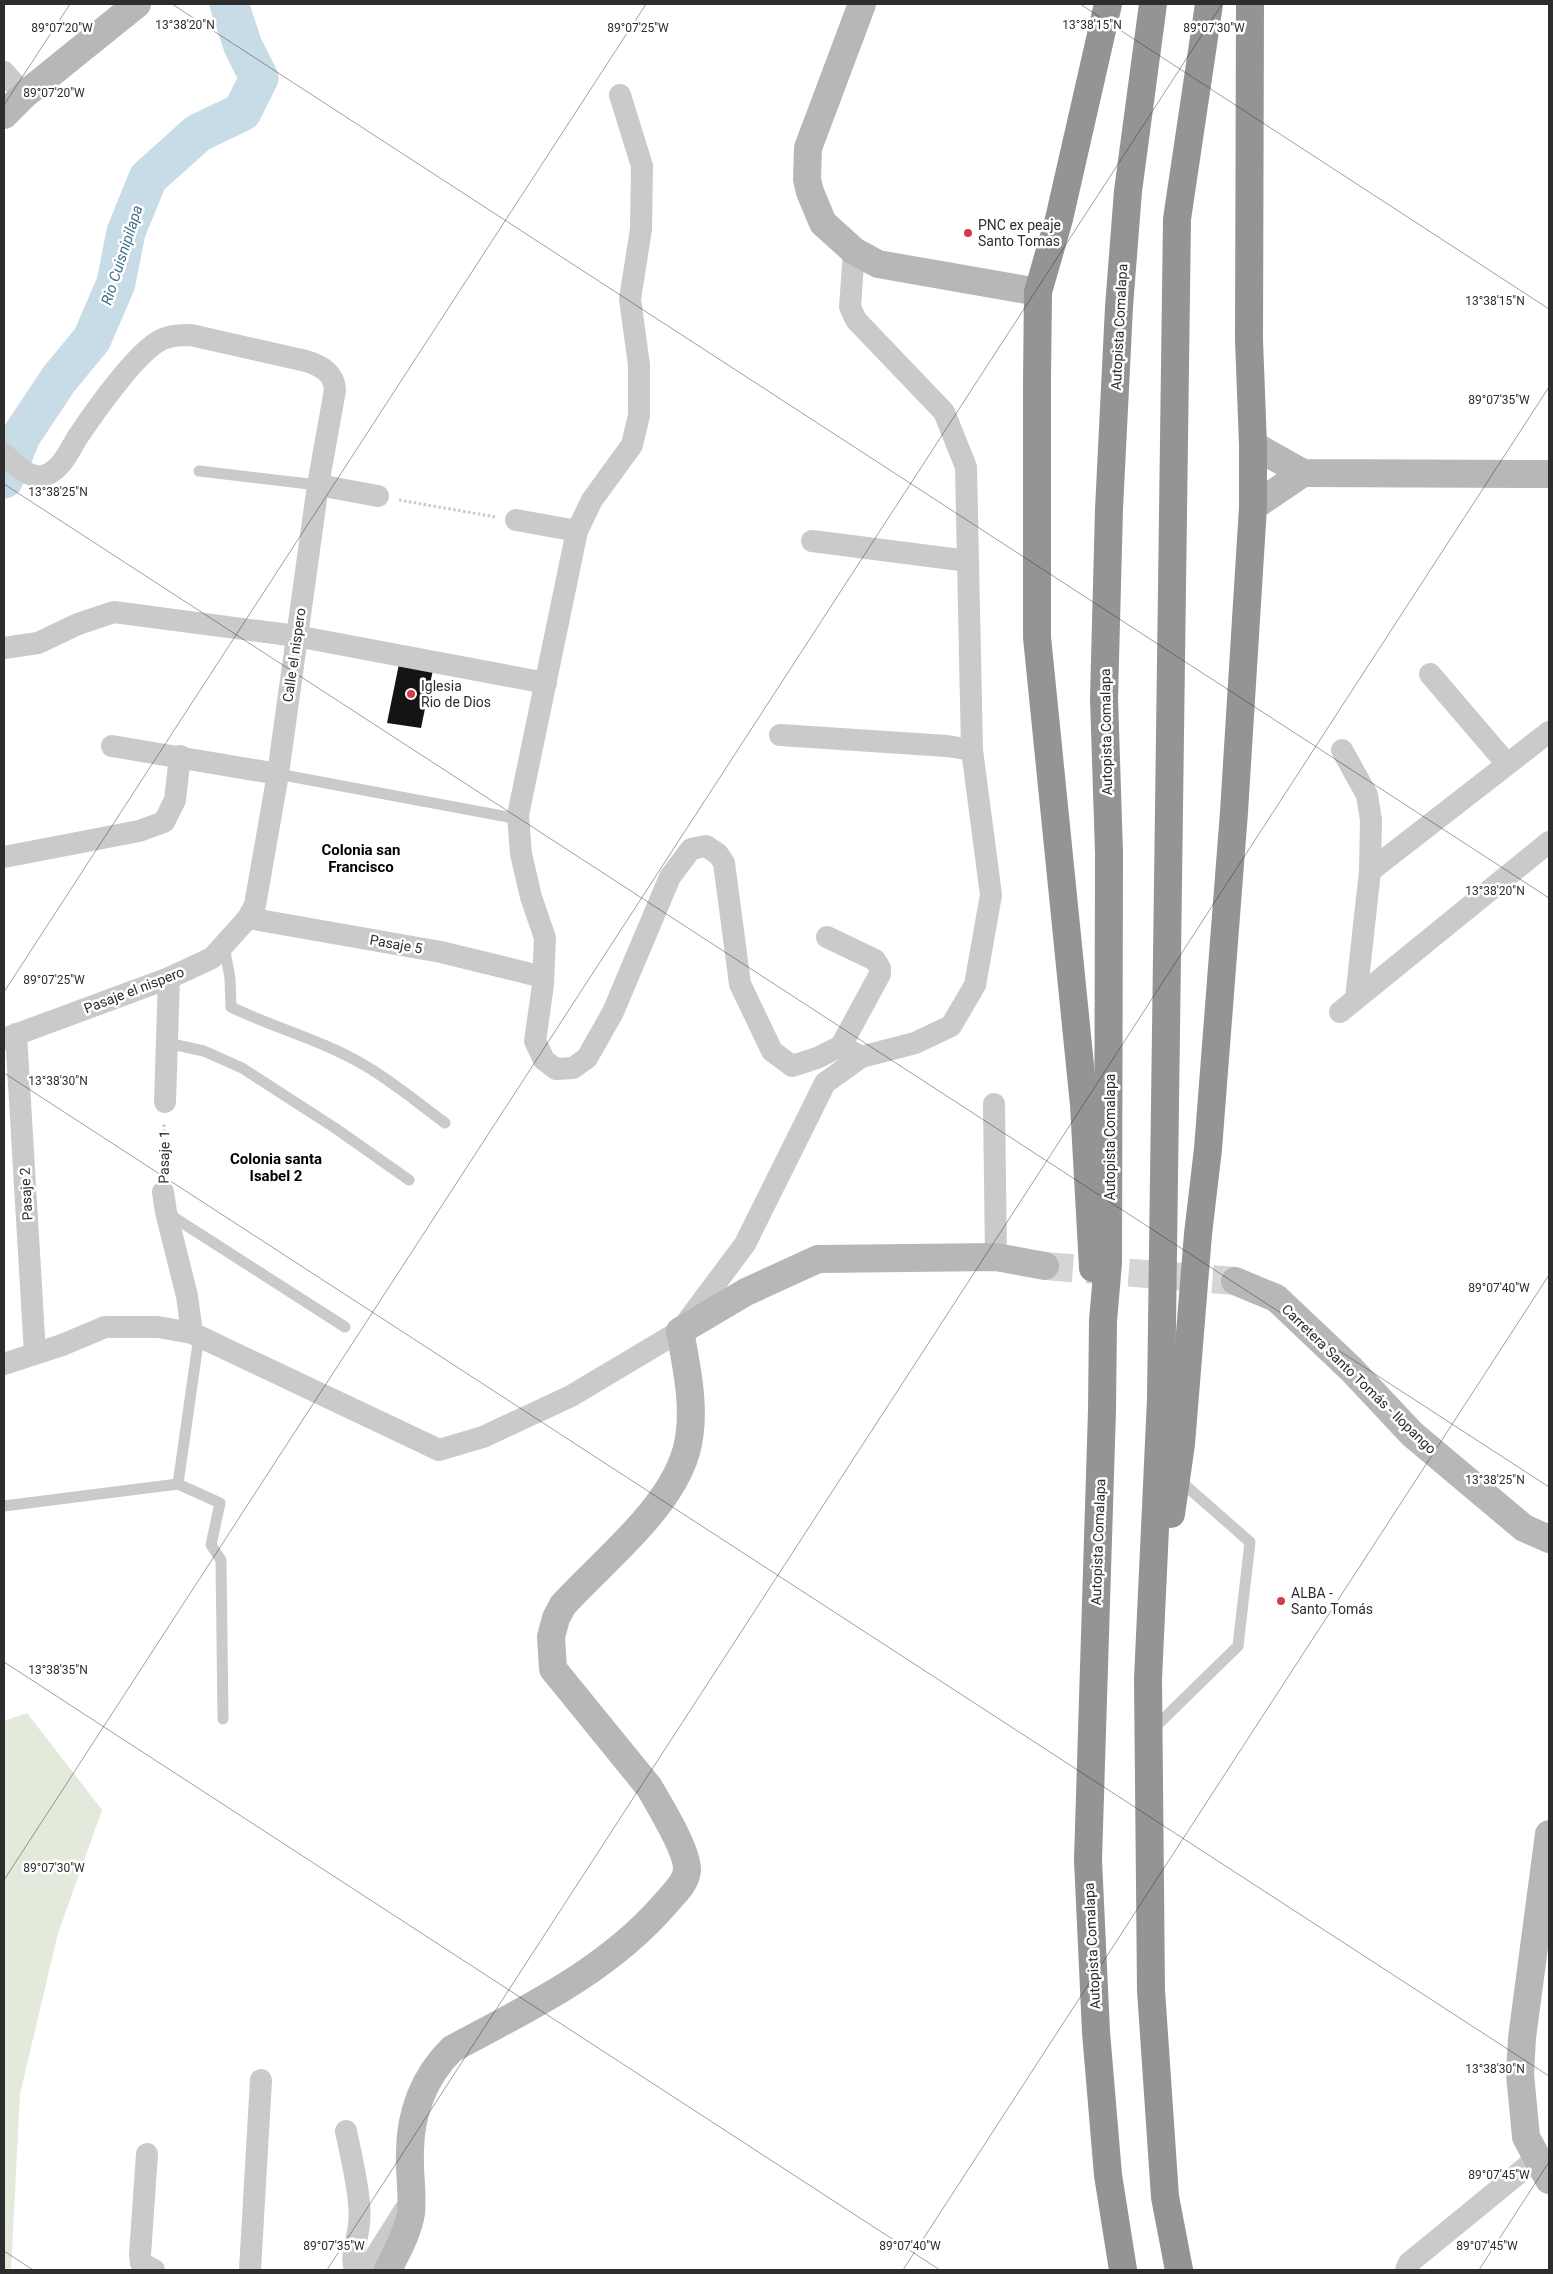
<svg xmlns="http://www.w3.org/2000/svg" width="1553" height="2274" font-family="Roboto,sans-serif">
	<rect width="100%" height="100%" fill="#fff"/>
	<polygon fill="#e3e9db" points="27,1713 102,1810 58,1933 20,2094 11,2270 4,2270 4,1721"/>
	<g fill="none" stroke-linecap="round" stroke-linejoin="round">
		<polyline stroke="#c8dce8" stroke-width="39" points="4,479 21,436 59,379 92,339 116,283 126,232 148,178 198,133 242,112 259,78 243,46 229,4"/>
	</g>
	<polygon fill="#141414" points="400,659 434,665 421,728 387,723"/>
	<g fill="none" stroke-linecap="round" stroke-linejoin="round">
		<polyline stroke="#d5d5d5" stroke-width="28" stroke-dasharray="28 14" stroke-linecap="butt" points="1045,1266 1235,1281"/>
		<g stroke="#cacaca" stroke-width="3" stroke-dasharray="2.5 2.5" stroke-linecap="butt">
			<polyline points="399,500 496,517"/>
			<polyline points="164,1172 164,1123"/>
		</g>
		<g stroke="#cacaca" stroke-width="11">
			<polyline points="199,471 318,485"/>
			<polyline points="278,774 519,819"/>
			<path d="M224,946L230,978L231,1007C274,1028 322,1040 364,1065C392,1081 418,1103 445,1123"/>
			<polyline points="167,1043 204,1051 242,1068 335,1128 409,1180"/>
			<polyline points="167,1213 345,1327"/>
			<polyline points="178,1484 199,1336"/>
			<polyline points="4,1506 178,1484 220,1503 211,1545 221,1560 223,1719"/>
			<polyline points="1151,1731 1238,1646 1250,1542 1178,1479"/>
		</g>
		<g stroke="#cacaca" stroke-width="22">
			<polyline points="4,72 24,95"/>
			<polyline points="620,95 642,166 641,229 630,299 639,365 639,415 632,445 592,500 577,531 518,815 521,854 531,897 545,938 543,985 535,1041 544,1060 556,1069 573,1068 587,1058 613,1012 670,877 691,849 706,846 718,854 724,863 740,984 772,1051 792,1066 817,1058 841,1046 861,1057"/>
			<path d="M4,454C14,463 27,478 42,476C60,473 69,451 77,438C93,414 137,351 161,340C171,335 181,335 191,335L306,361C322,366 334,373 335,390L318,485L278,774L255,905L248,918L212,958L169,978L4,1039"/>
			<polyline points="318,485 378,496"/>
			<polyline points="516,520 577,531"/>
			<polyline points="812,541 968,561"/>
			<polyline points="4,648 38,643 78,624 114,612 296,636 546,683"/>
			<polyline points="1430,674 1507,764"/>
			<polyline points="780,735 947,746 972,750"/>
			<polyline points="112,746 278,774"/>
			<polyline points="1342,750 1367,795 1371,820 1370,871 1356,998"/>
			<polyline points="4,857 139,831 164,822 175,800 180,756"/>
			<polyline points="1370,871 1549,732"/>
			<polyline points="248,918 441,952 543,977"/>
			<polyline points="827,937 875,960 880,968 880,974 841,1046"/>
			<polyline points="1340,1012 1549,842"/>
			<polyline points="16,1034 35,1354"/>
			<polyline points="165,1102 169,978"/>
			<polyline points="994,1104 996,1257"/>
			<polyline points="163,1192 166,1212 187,1296 192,1333"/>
			<polyline points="4,1364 62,1345 105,1327 158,1327 192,1333 439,1450 483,1437 571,1396 680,1331 745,1244 825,1083 861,1057 915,1043 951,1026 975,985 991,895 972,750 966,467 944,412 856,320 850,307 854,251"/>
			<path d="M346,2131C351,2156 362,2199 359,2224C358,2238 350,2257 355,2270"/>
			<polyline points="147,2154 140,2255 141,2263 154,2270"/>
			<polyline points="250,2270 261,2080"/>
			<polyline points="367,2270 404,2211 411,2207"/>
			<polyline points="1406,2270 1409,2263 1536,2159"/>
		</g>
		<g stroke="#b7b7b7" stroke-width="28">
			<polyline points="862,4 808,148 807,179 810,192 823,223 854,251 878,264 1038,292"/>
			<polyline points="4,115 24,95 137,4"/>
			<polyline points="1253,445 1303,473 1549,474"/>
			<polyline points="1253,507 1303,473"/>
			<polyline points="1235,1281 1276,1298 1351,1369 1412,1434 1524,1528 1549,1539"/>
			<polyline points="1549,1834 1522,2038 1520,2074 1526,2137 1549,2180"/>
			<path d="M388,2270C396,2253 408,2233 411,2213C413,2194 409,2172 410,2152C410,2114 424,2076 452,2049C528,2008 607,1971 665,1904C673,1894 686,1884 687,1870C688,1852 659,1804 649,1787L553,1669L551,1637L556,1618L563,1605C603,1561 669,1510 686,1452C697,1414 687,1369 680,1331L746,1292L818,1259L996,1257L1045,1266"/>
		</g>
		<g stroke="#949494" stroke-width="28">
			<polyline points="1093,1268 1084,1105 1037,637 1037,379 1038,292 1059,219 1108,4"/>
			<polyline points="1171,1514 1181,1444 1198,1234 1208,1149 1234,812 1253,507 1253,445 1249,340 1250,4"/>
			<polyline points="1123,2270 1108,2175 1096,2032 1088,1860 1102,1410 1103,1321 1108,1263 1109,853 1104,698 1109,509 1119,307 1128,191 1153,4"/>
			<polyline points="1179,2270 1165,2197 1151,1990 1148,1679 1161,1399 1177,219 1209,4"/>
		</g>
	</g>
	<path fill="none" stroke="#2d2d2d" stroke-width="1" stroke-opacity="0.45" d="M172,4L1549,898M1080,4L1549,309M4,105L70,4M4,484L1549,1487M4,992L646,4M4,1073L1549,2076M4,1662L940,2270M4,1880L1222,4M4,2251L33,2270M327,2270L1549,387M903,2270L1549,1275M1479,2270L1549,2162"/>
	<g fill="#d93a47" stroke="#fff" stroke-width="2">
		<circle cx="968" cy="233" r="5"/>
		<circle cx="411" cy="694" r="5"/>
		<circle cx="1281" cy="1601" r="5"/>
	</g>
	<g text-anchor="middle" stroke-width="5" stroke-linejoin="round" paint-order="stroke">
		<g font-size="14" fill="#2d2d2d" stroke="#fff" text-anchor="start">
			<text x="978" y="230">PNC ex peaje<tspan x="978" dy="16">Santo Tomas</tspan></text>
			<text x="421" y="691">Iglesia<tspan x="421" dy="16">Rio de Dios</tspan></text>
			<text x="1291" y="1598">ALBA -<tspan x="1291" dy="16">Santo Tomás</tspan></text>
		</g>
		<g font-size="14" fill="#2d2d2d" stroke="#fff">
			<text transform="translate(1119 327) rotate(-87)" y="5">Autopista Comalapa</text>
			<text transform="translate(294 655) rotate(-82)" y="5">Calle el nispero</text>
			<text transform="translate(1106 732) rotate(-91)" y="5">Autopista Comalapa</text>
			<text transform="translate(396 944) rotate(10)" y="5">Pasaje 5</text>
			<text transform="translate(134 990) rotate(-21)" y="5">Pasaje el nispero</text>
			<text transform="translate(1110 1137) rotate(-90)" y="5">Autopista Comalapa</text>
			<text transform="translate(164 1157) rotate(-89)" y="5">Pasaje 1</text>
			<text transform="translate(26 1194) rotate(-93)" y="5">Pasaje 2</text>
			<text transform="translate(1359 1379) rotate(44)" y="5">Carretera Santo Tomás - Ilopango</text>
			<text transform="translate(1098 1542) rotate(-88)" y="5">Autopista Comalapa</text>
			<text transform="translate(1092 1946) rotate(-93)" y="5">Autopista Comalapa</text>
		</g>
		<g font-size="15" font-style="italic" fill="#416e89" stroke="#fff">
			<text transform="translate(122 255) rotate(-72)" y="5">Rio Cuisnipilapa</text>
		</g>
		<g font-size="15" font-weight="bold" fill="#000" stroke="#fff">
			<text x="361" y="855">Colonia san<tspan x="361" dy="17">Francisco</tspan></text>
			<text x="276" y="1164">Colonia santa<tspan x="276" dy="17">Isabel 2</tspan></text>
		</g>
	</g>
	<g font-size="12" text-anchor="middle" fill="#2d2d2d" stroke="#fff" stroke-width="5" stroke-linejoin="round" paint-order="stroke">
		<text x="185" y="29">13°38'20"N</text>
		<text x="1092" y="29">13°38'15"N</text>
		<text x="638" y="32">89°07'25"W</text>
		<text x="1214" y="32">89°07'30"W</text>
		<text x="62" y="32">89°07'20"W</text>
		<text x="54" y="97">89°07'20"W</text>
		<text x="1495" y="305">13°38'15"N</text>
		<text x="1499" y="404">89°07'35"W</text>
		<text x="58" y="496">13°38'25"N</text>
		<text x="1495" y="895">13°38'20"N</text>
		<text x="54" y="984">89°07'25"W</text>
		<text x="58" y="1085">13°38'30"N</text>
		<text x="1499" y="1292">89°07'40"W</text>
		<text x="1495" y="1484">13°38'25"N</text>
		<text x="58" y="1674">13°38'35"N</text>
		<text x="54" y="1872">89°07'30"W</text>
		<text x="1495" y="2073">13°38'30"N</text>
		<text x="1499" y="2179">89°07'45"W</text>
		<text x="334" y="2250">89°07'35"W</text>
		<text x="910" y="2250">89°07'40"W</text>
		<text x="1487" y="2250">89°07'45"W</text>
	</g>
	<rect width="1553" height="2274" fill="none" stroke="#2d2d2d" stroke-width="10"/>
</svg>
